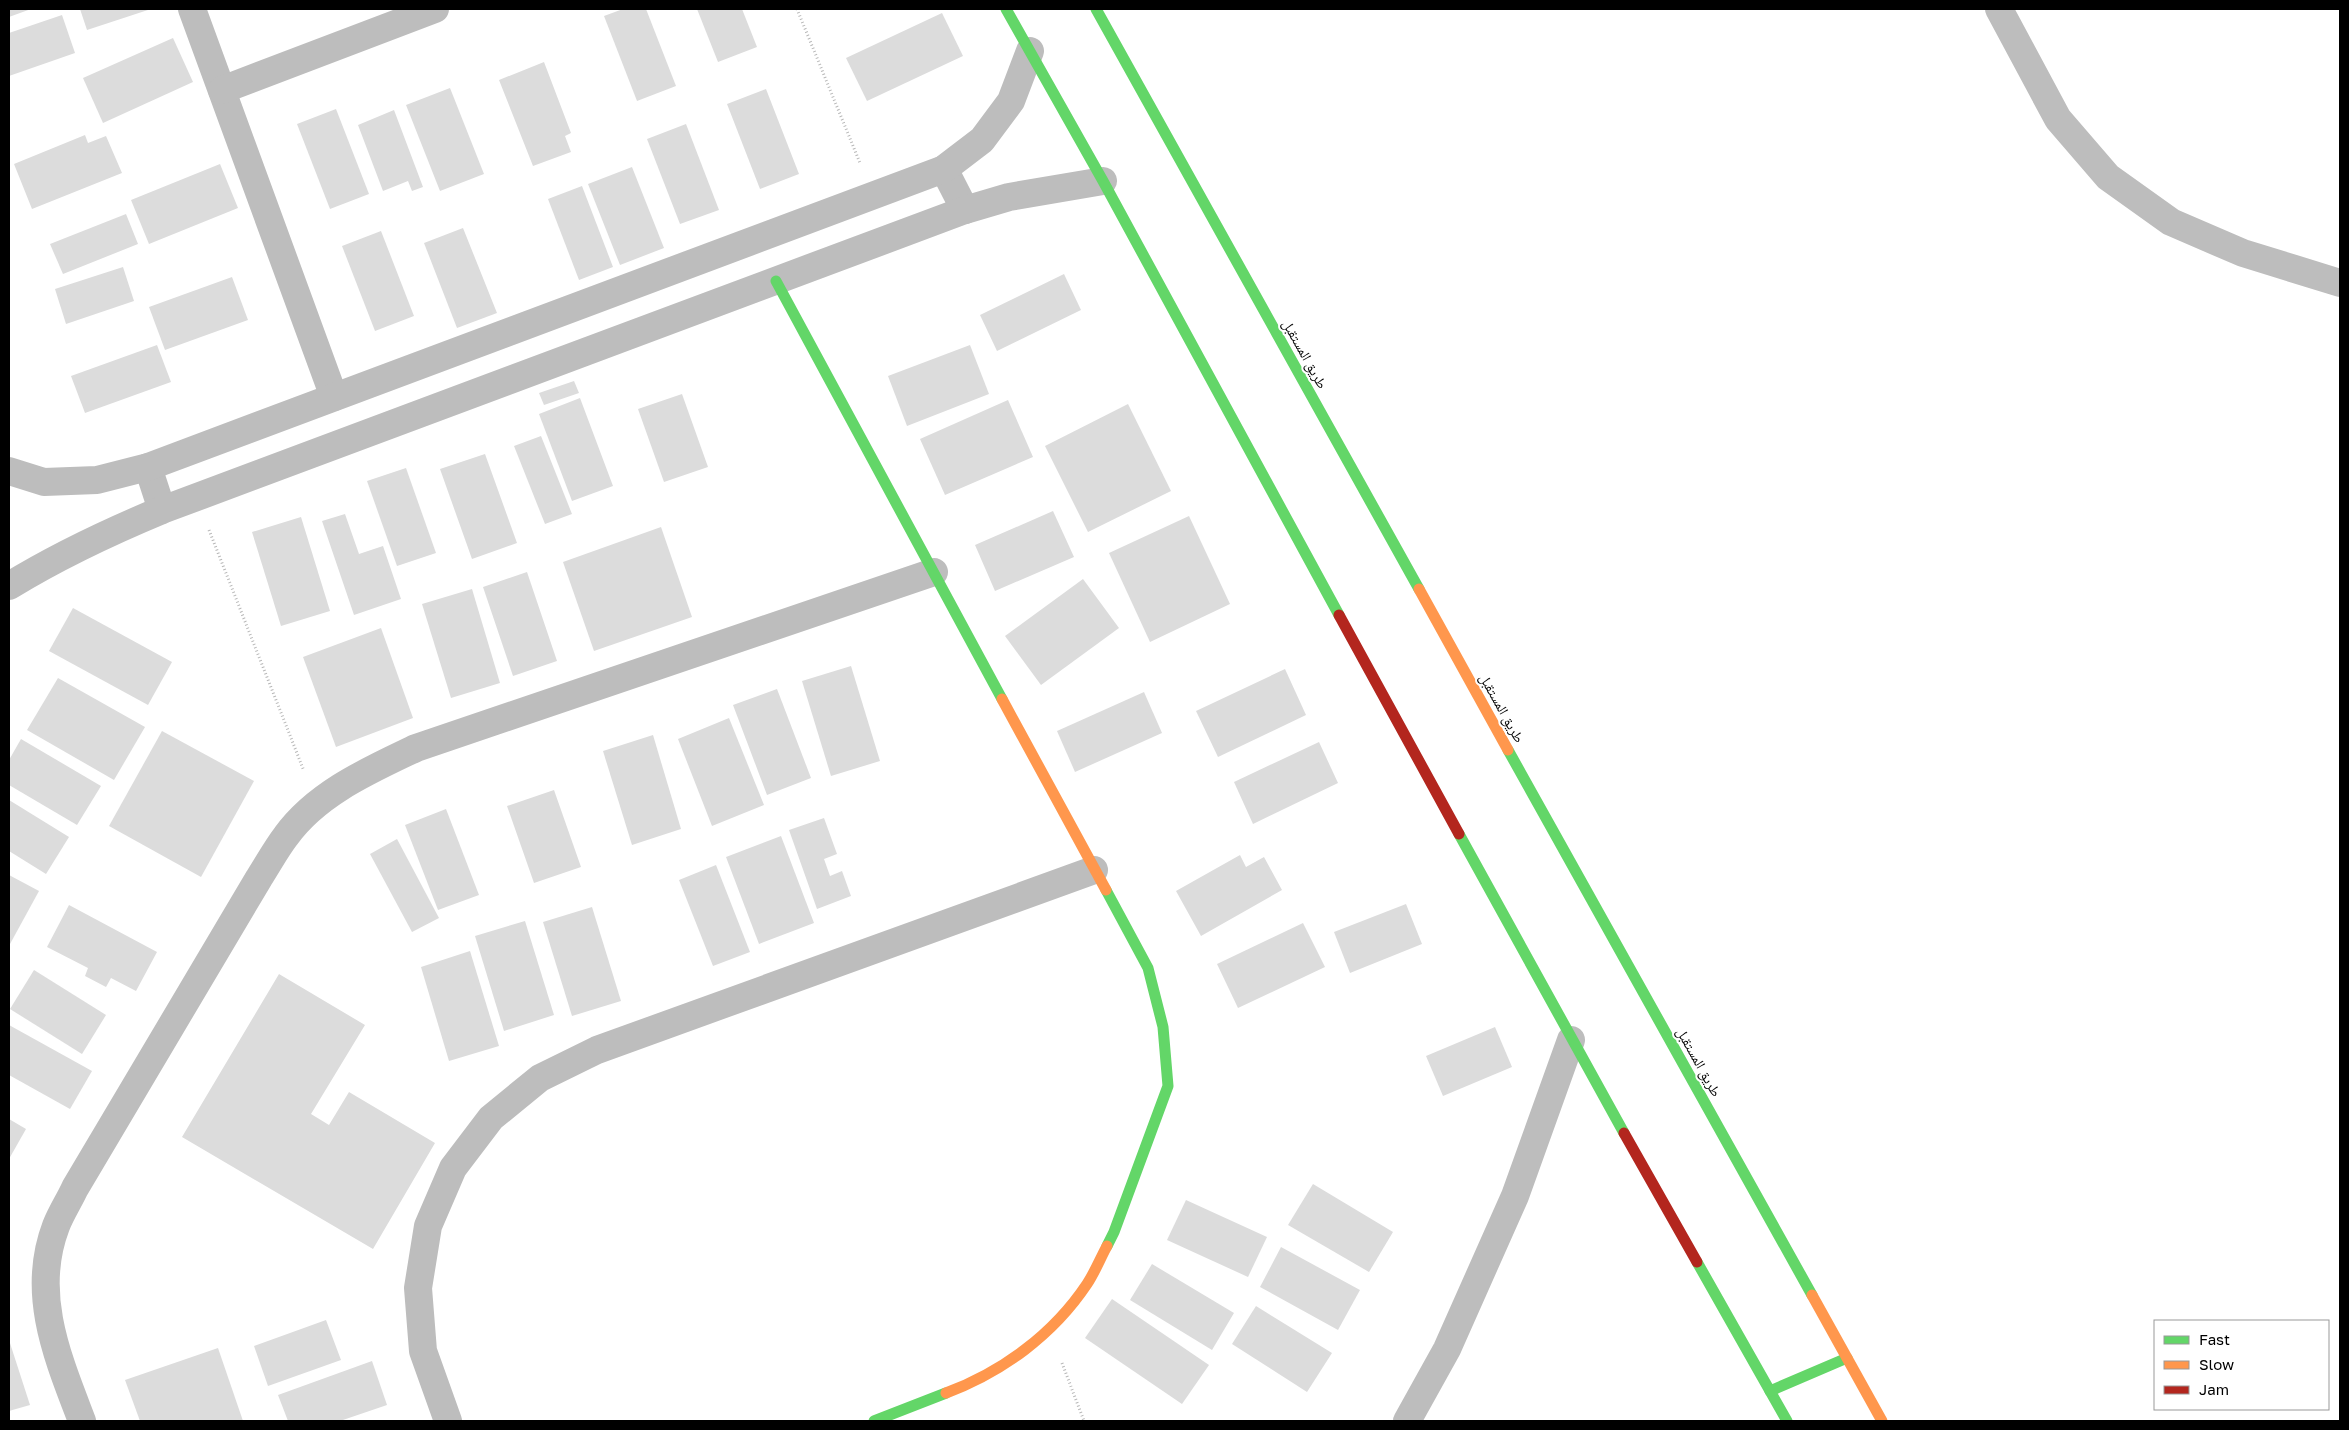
<svg xmlns="http://www.w3.org/2000/svg" width="2349" height="1430" font-family="'Golos Text','Noto Naskh Arabic',sans-serif">
	<rect width="100%" height="100%" fill="#fff"/>
	<g fill="#dcdcdc">
		<polygon points="9,9 31,9 9,17"/>
		<polygon points="80,9 151,9 87,30"/>
		<polygon points="623,9 646,9 676,86 637,101 604,16"/>
		<polygon points="697,9 742,9 757,47 718,62"/>
		<polygon points="942,13 963,56 867,101 846,58"/>
		<polygon points="62,15 75,53 9,76 9,33"/>
		<polygon points="173,38 193,82 103,123 83,78"/>
		<polygon points="544,62 571,133 565,136 571,152 533,166 499,80"/>
		<polygon points="450,88 484,174 440,191 406,105"/>
		<polygon points="766,89 799,174 760,189 727,104"/>
		<polygon points="336,109 369,194 330,209 297,124"/>
		<polygon points="394,110 423,187 412,191 408,181 383,191 358,125"/>
		<polygon points="686,124 719,210 680,224 647,139"/>
		<polygon points="85,135 88,143 106,136 122,173 32,209 14,164"/>
		<polygon points="220,164 238,208 149,244 131,200"/>
		<polygon points="632,167 664,248 620,265 588,184"/>
		<polygon points="582,186 613,267 579,280 548,199"/>
		<polygon points="126,214 138,244 63,274 50,244"/>
		<polygon points="463,228 497,313 457,328 424,243"/>
		<polygon points="381,231 414,316 375,331 342,246"/>
		<polygon points="123,267 134,301 66,324 55,289"/>
		<polygon points="1064,274 1081,310 997,351 980,315"/>
		<polygon points="232,277 248,320 165,350 149,307"/>
		<polygon points="157,345 171,382 85,413 71,376"/>
		<polygon points="970,345 989,394 907,426 888,376"/>
		<polygon points="574,381 579,393 544,405 539,393"/>
		<polygon points="682,394 708,467 664,482 638,409"/>
		<polygon points="580,398 613,486 572,501 539,414"/>
		<polygon points="1008,400 1033,457 945,495 920,439"/>
		<polygon points="1128,404 1171,491 1088,532 1045,446"/>
		<polygon points="541,436 572,514 545,524 514,446"/>
		<polygon points="485,454 517,543 472,559 440,469"/>
		<polygon points="406,468 436,553 397,566 367,481"/>
		<polygon points="1053,511 1074,557 995,591 975,545"/>
		<polygon points="345,514 359,554 383,546 401,599 354,615 322,521"/>
		<polygon points="1189,516 1230,604 1150,642 1109,553"/>
		<polygon points="301,517 330,611 281,626 252,532"/>
		<polygon points="661,527 692,617 594,651 563,562"/>
		<polygon points="527,572 557,661 513,676 483,587"/>
		<polygon points="1083,579 1119,628 1041,685 1005,636"/>
		<polygon points="472,589 500,683 451,698 422,604"/>
		<polygon points="73,608 172,662 148,705 49,651"/>
		<polygon points="381,628 413,718 336,747 303,657"/>
		<polygon points="851,666 880,761 831,776 802,681"/>
		<polygon points="1285,669 1306,715 1218,757 1196,711"/>
		<polygon points="58,678 145,727 114,780 27,730"/>
		<polygon points="777,689 811,778 767,795 733,705"/>
		<polygon points="1144,692 1162,733 1075,772 1057,731"/>
		<polygon points="729,718 764,805 712,826 678,739"/>
		<polygon points="162,731 254,781 201,877 109,826"/>
		<polygon points="653,735 681,829 632,845 603,751"/>
		<polygon points="21,739 101,786 77,825 9,785 9,760"/>
		<polygon points="1319,742 1338,783 1253,824 1234,782"/>
		<polygon points="554,790 581,867 534,883 507,806"/>
		<polygon points="9,800 69,837 46,874 9,851"/>
		<polygon points="446,809 479,895 438,910 405,825"/>
		<polygon points="824,818 837,854 824,859 830,876 842,871 851,896 817,909 789,830"/>
		<polygon points="781,836 814,923 759,944 726,857"/>
		<polygon points="397,839 439,918 412,932 370,854"/>
		<polygon points="1240,855 1246,867 1264,857 1282,890 1201,936 1176,891"/>
		<polygon points="716,865 750,952 713,966 679,880"/>
		<polygon points="9,875 39,891 10,944 9,943"/>
		<polygon points="1406,904 1422,944 1350,973 1334,932"/>
		<polygon points="69,905 157,952 136,991 111,978 106,987 85,976 88,968 47,947"/>
		<polygon points="592,907 621,1001 572,1016 543,922"/>
		<polygon points="525,921 554,1015 504,1031 475,936"/>
		<polygon points="1303,923 1325,967 1238,1008 1217,964"/>
		<polygon points="470,951 499,1046 449,1061 421,967"/>
		<polygon points="34,970 106,1015 82,1054 10,1009"/>
		<polygon points="279,974 365,1025 311,1114 329,1125 349,1092 435,1143 373,1249 182,1137"/>
		<polygon points="9,1025 92,1071 70,1109 9,1075"/>
		<polygon points="1495,1027 1512,1067 1443,1096 1426,1056"/>
		<polygon points="9,1119 26,1129 9,1159"/>
		<polygon points="1313,1184 1393,1232 1369,1272 1288,1225"/>
		<polygon points="1186,1200 1267,1237 1248,1277 1167,1240"/>
		<polygon points="1281,1247 1360,1290 1338,1330 1260,1287"/>
		<polygon points="1152,1264 1234,1313 1212,1350 1130,1300"/>
		<polygon points="1112,1299 1209,1365 1182,1404 1085,1338"/>
		<polygon points="1256,1306 1332,1353 1307,1392 1232,1344"/>
		<polygon points="326,1320 341,1360 268,1386 254,1346"/>
		<polygon points="9,1340 30,1405 9,1411"/>
		<polygon points="218,1348 243,1421 140,1421 125,1380"/>
		<polygon points="372,1361 387,1405 340,1421 288,1421 278,1395"/>
	</g>
	<g fill="none" stroke-linecap="round" stroke-linejoin="round">
		<g stroke="#b8b8b8" stroke-width="3" stroke-dasharray="1 2.5" stroke-linecap="butt">
			<polyline points="797,9 860,163"/>
			<polyline points="209,530 304,771"/>
			<polyline points="1062,1363 1084,1421"/>
		</g>
		<g stroke="#bdbdbd" stroke-width="28">
			<polyline points="192,9 334,397"/>
			<polyline points="1999,9 2058,119 2108,177 2171,222 2243,253 2340,283"/>
			<polyline points="222,90 435,9"/>
			<polyline points="944,169 965,210"/>
			<polyline points="148,467 162,510"/>
			<polyline points="9,471 44,482 97,480 148,467 944,169 982,140 1011,101 1030,51"/>
			<path d="M9,586C58,556 109,532 162,510L965,210L1009,197L1103,181"/>
			<path d="M82,1421C58,1358 30,1294 56,1226C61,1213 69,1201 75,1188L259,878C268,864 276,849 286,836C317,793 370,770 416,748L934,572"/>
			<polyline points="448,1421 423,1351 418,1288 428,1226 453,1168 491,1118 540,1078 597,1050 1094,870"/>
			<polyline points="1407,1421 1447,1349 1515,1196 1571,1040"/>
		</g>
		<g stroke="#63d668" stroke-width="11">
			<polyline points="1006,9 1103,181 1339,615"/>
			<polyline points="1096,9 1419,589"/>
			<polyline points="776,281 1002,699"/>
			<polyline points="1508,750 1812,1295"/>
			<polyline points="1459,834 1624,1133"/>
			<polyline points="1106,890 1148,968 1163,1027 1168,1086 1114,1232 1107,1246"/>
			<polyline points="1697,1262 1787,1421"/>
			<polyline points="1770,1391 1847,1358"/>
			<polyline points="874,1421 946,1393"/>
		</g>
		<g stroke="#ff974d" stroke-width="11">
			<polyline points="1419,589 1508,750"/>
			<polyline points="1002,699 1106,890"/>
			<polyline points="1812,1295 1882,1421"/>
			<path d="M946,1393C1002,1372 1053,1335 1087,1284C1095,1272 1100,1259 1107,1246"/>
		</g>
		<g stroke="#b3261e" stroke-width="11">
			<polyline points="1339,615 1459,834"/>
			<polyline points="1624,1133 1697,1262"/>
		</g>
	</g>
	<g text-anchor="middle" stroke-width="4" stroke-linejoin="round" paint-order="stroke">
		<g font-size="14" fill="#000" stroke="#fff">
			<text transform="translate(1305 354) rotate(61)" y="5">طريق المستقبل</text>
			<text transform="translate(1502 708) rotate(61)" y="5">طريق المستقبل</text>
			<text transform="translate(1699 1062) rotate(61)" y="5">طريق المستقبل</text>
		</g>
	</g>
	<rect width="2349" height="1430" fill="none" stroke="#000000" stroke-width="20"/>
	<rect x="2154" y="1320" width="175" height="90" fill="#ffffff" stroke="#999999"/>
	<rect x="2164" y="1336" width="25" height="8" fill="#63d668" stroke="#999999"/>
	<text x="2199" y="1345" font-size="15" fill="#000000">Fast</text>
	<rect x="2164" y="1361" width="25" height="8" fill="#ff974d" stroke="#999999"/>
	<text x="2199" y="1370" font-size="15" fill="#000000">Slow</text>
	<rect x="2164" y="1386" width="25" height="8" fill="#b3261e" stroke="#999999"/>
	<text x="2199" y="1395" font-size="15" fill="#000000">Jam</text>
</svg>
